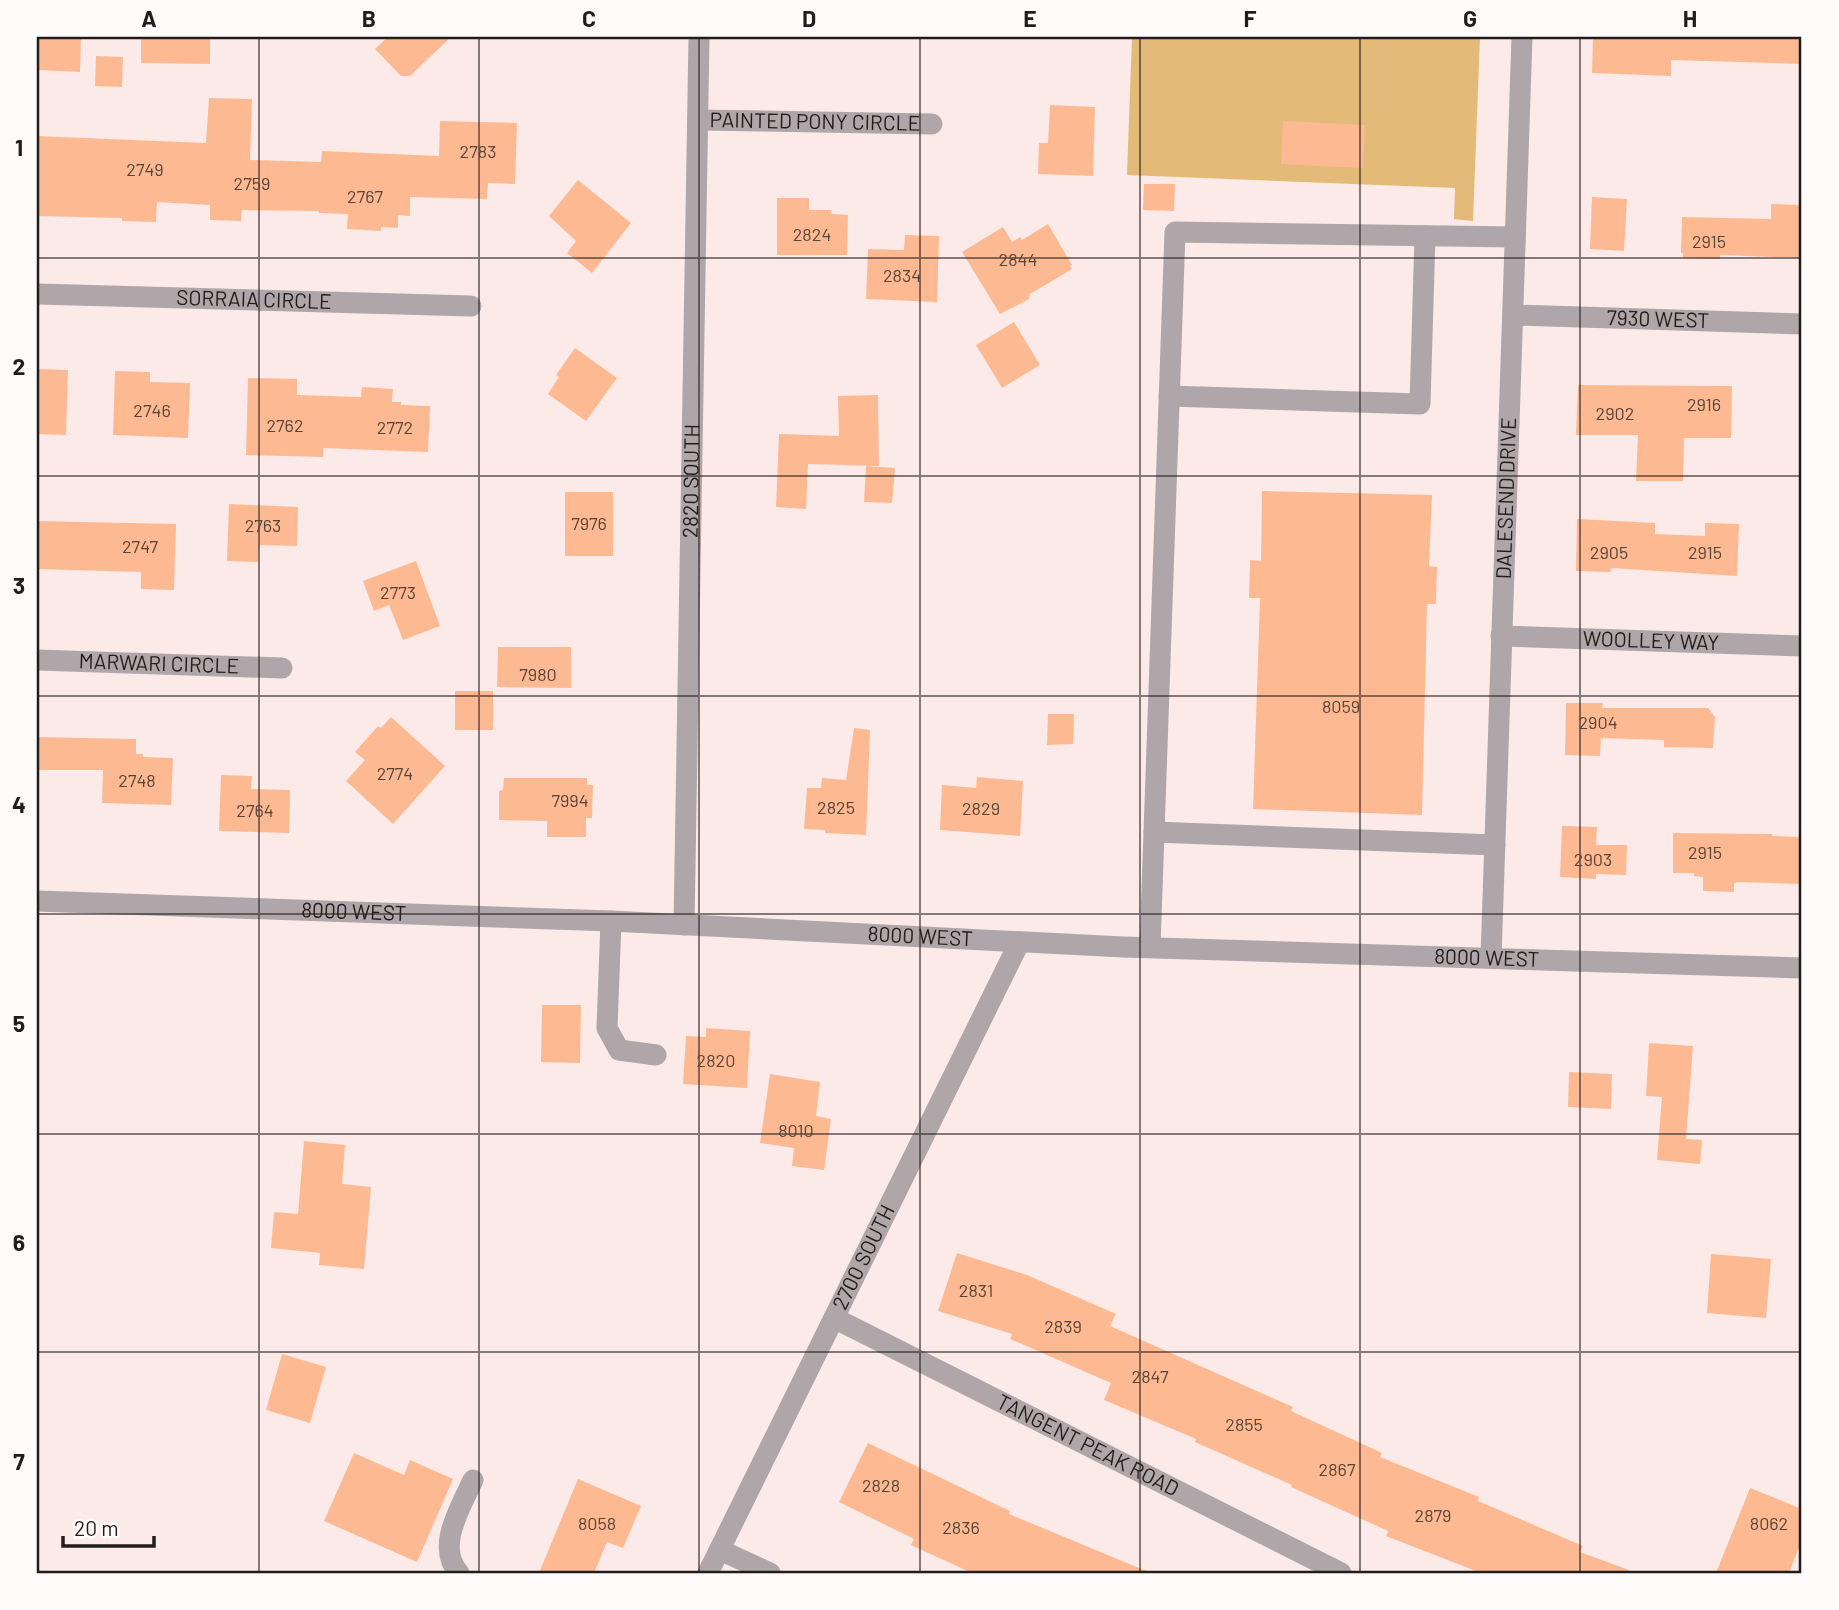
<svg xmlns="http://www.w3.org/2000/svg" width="1839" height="1610" font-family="Barlow,sans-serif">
	<rect width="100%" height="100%" fill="#fceae8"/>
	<polygon fill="#e4ba79" points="1132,37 1480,37 1473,221 1454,219 1455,188 1127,175"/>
	<g fill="#fdba92">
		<polygon points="37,37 81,37 80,72 37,70"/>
		<polygon points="141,37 210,37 210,64 141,63"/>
		<polygon points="388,37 451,37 410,76 401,76 375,49"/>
		<polygon points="1593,37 1802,37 1802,64 1671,60 1671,76 1592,73"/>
		<polygon points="96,56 123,57 122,87 95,86"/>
		<polygon points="209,98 252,99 250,160 321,162 322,151 439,156 440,121 517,123 515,184 488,183 487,199 410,197 410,216 398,215 398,228 381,227 381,231 347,229 348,214 319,213 319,211 242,210 241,221 210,220 210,205 157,202 156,222 122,221 122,218 37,216 37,136 206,143"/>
		<polygon points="1050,105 1095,107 1093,176 1038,174 1039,143 1048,143"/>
		<polygon points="1283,121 1365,125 1363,168 1281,164"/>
		<polygon points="578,180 631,223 592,273 567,253 576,241 549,216"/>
		<polygon points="1144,184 1175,184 1174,211 1143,210"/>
		<polygon points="1592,197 1627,199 1624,251 1590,249"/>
		<polygon points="777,198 809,198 809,210 831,210 831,214 848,215 847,255 777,255"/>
		<polygon points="1771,204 1802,205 1802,258 1720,255 1720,259 1683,258 1683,253 1681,253 1682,217 1771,219"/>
		<polygon points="1048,224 1072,265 1070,266 1072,269 1030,294 1029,299 1000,314 962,252 1003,227 1012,242 1020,237 1022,240"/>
		<polygon points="905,235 939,236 937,302 866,299 868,249 904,250"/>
		<polygon points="1014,322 1040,365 1002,388 976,345"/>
		<polygon points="575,348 617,378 586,421 548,394 559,377 556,375"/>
		<polygon points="37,369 68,370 66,435 37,434"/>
		<polygon points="115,371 150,372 150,382 190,383 188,438 113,435"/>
		<polygon points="248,378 297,379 297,395 361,397 362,387 393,389 392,402 401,402 401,405 430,406 428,452 323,448 323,457 246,455"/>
		<polygon points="1578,385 1732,386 1731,438 1684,438 1683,481 1636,481 1638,435 1576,435"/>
		<polygon points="878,395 879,466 808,464 806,509 776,507 779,434 839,436 838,396"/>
		<polygon points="866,466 895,468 892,503 864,502"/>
		<polygon points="1262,491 1432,495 1429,566 1437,567 1436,604 1427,604 1422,815 1253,809 1260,598 1249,598 1250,560 1261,561"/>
		<rect x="565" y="492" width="48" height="64"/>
		<polygon points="229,504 298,507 297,546 259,545 258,562 227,561"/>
		<polygon points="1577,519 1655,523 1655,534 1705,536 1705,523 1739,524 1737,576 1611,568 1611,572 1576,571"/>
		<polygon points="37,521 176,524 174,590 141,589 141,572 37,569"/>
		<polygon points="416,561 440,626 403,640 389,605 374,611 363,581"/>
		<polygon points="498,647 571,647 571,688 497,687"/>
		<rect x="455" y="691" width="38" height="39"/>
		<polygon points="1566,703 1603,703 1602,708 1708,708 1715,717 1713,748 1664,747 1664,740 1601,738 1600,756 1565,755"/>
		<polygon points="1048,714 1074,714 1073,744 1047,745"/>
		<polygon points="391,717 445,766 393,824 346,781 365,760 355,752 378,726 381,728"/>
		<polygon points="854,728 870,730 866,835 825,833 825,830 804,829 807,788 821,788 822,778 846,780"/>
		<polygon points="37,737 136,739 136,754 143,754 143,757 173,758 171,805 102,803 103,770 37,770"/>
		<polygon points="221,775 252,776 251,789 290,790 289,833 219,831"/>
		<polygon points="977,777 1023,781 1020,836 940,830 942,785 976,788"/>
		<polygon points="504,778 587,778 587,785 593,785 592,818 586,818 586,837 547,837 547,821 499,820 499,791 503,790"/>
		<polygon points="1562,826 1597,827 1596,845 1627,845 1626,875 1596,874 1596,879 1560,877"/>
		<polygon points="1673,833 1772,834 1772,836 1802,837 1802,884 1737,882 1734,884 1734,892 1703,891 1703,877 1694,876 1694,873 1673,873"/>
		<polygon points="542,1005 581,1005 580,1063 541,1062"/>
		<polygon points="706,1028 750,1031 747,1088 683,1084 686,1036 706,1037"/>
		<polygon points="1649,1043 1693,1046 1686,1139 1702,1140 1700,1164 1657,1160 1662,1097 1646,1096"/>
		<polygon points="1569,1072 1612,1074 1611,1109 1568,1107"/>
		<polygon points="770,1074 820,1082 816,1116 831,1119 824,1170 792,1166 794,1148 760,1143"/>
		<polygon points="304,1141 345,1145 342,1184 371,1187 364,1269 319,1265 320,1253 271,1248 274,1212 298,1214"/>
		<polygon points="957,1253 1027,1275 1116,1314 1110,1326 1293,1407 1291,1411 1382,1453 1380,1457 1479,1497 1478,1501 1583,1546 1580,1552 1629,1570 1629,1573 1481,1573 1386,1536 1388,1531 1291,1487 1292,1485 1195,1442 1196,1439 1104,1400 1111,1383 1010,1339 1012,1334 938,1311"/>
		<polygon points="1711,1254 1771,1259 1766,1318 1707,1313"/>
		<polygon points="282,1354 326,1367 310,1423 266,1410"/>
		<polygon points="868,1443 1010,1511 1009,1514 1151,1573 972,1573 911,1545 914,1539 839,1502"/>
		<polygon points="354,1453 404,1475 410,1460 453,1479 417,1562 324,1521"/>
		<polygon points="578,1479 641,1506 623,1548 607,1542 594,1573 539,1573"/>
		<polygon points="1750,1488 1802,1509 1802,1540 1789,1573 1716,1573"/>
	</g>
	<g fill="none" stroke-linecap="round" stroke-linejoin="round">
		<g stroke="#aea6a8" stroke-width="21">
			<path id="s1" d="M699,120L932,124"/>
			<path id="s2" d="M37,294L471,306"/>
			<path id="s3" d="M1513,315L1802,324"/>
			<polyline points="1169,396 1420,404 1425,236"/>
			<path id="s4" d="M1501,636L1802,646"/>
			<path id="s5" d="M37,660L282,668"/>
			<polyline points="1154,832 1495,845"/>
			<path id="s6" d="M37,901L611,921L1123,947L1802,968"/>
			<polyline points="611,921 607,1028 619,1050 656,1055"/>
			<path id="s7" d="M684,925L699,37"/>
			<polyline points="1150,947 1175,232 1515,237"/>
			<path id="s8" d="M1491,958L1522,37"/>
			<path id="s9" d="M834,1318L1341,1573"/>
			<polyline points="720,1550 770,1573"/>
			<path d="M459,1573C435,1547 461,1507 473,1480"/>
			<path id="s10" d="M708,1573L1019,943"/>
		</g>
	</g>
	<path fill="none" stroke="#221c1b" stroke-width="2" stroke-opacity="0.55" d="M259,37V1573M479,37V1573M699,37V1573M920,37V1573M1140,37V1573M1360,37V1573M1580,37V1573M37,258H1802M37,476H1802M37,696H1802M37,914H1802M37,1134H1802M37,1352H1802"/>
	<g text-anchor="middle" stroke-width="6" stroke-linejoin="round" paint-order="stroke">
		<g font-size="18" fill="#594439">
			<text x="478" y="158">2783</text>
			<text x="145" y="176">2749</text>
			<text x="252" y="190">2759</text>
			<text x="365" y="203">2767</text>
			<text x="812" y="241">2824</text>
			<text x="1709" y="248">2915</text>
			<text x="1018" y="266">2844</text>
			<text x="902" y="282">2834</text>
			<text x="1704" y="411">2916</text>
			<text x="152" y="417">2746</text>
			<text x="1615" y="420">2902</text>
			<text x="285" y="432">2762</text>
			<text x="395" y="434">2772</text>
			<text x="589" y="530">7976</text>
			<text x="263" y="532">2763</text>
			<text x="140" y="553">2747</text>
			<text x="1609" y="559">2905</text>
			<text x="1705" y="559">2915</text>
			<text x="398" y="599">2773</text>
			<text x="538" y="681">7980</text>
			<text x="1341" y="713">8059</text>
			<text x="1598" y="729">2904</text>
			<text x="395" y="780">2774</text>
			<text x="137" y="787">2748</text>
			<text x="570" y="807">7994</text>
			<text x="836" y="814">2825</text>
			<text x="981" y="815">2829</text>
			<text x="255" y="817">2764</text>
			<text x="1705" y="859">2915</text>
			<text x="1593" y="866">2903</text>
			<text x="716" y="1067">2820</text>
			<text x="796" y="1137">8010</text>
			<text x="976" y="1297">2831</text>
			<text x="1063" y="1333">2839</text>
			<text x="1150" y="1383">2847</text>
			<text x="1244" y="1431">2855</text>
			<text x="1337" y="1476">2867</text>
			<text x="881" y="1492">2828</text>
			<text x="1433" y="1522">2879</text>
			<text x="597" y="1530">8058</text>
			<text x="1769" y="1530">8062</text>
			<text x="961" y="1534">2836</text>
		</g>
		<g font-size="21" fill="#221c1b" stroke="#fffbfa">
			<text dy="7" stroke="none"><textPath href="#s1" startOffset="116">PAINTED PONY CIRCLE</textPath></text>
			<text dy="7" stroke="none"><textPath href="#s2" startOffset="217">SORRAIA CIRCLE</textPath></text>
			<text dy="7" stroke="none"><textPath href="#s3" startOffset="145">7930 WEST</textPath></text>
			<text dy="7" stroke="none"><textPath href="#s7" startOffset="444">2820 SOUTH</textPath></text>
			<text dy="7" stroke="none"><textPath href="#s8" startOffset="460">DALESEND DRIVE</textPath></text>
			<text dy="7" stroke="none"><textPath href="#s4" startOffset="150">WOOLLEY WAY</textPath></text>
			<text dy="7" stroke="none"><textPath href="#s5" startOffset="122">MARWARI CIRCLE</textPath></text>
			<text dy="7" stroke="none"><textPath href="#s6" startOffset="317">8000 WEST</textPath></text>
			<text dy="7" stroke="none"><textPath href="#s6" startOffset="884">8000 WEST</textPath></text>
			<text dy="7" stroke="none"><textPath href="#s6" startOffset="1451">8000 WEST</textPath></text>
			<text dy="7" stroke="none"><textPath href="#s10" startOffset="352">2700 SOUTH</textPath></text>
			<text dy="7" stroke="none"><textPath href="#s9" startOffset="284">TANGENT PEAK ROAD</textPath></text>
		</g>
	</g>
	<rect width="1839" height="1610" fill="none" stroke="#fffbfa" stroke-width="77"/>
	<path d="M63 1536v10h91v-10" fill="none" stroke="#221c1b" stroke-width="3.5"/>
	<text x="74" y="1536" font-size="21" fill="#221c1b" stroke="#fffbfa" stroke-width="5" paint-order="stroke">20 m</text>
	<rect x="38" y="38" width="1762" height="1534" fill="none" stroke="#221c1b" stroke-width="2.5"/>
	<g font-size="23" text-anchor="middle" font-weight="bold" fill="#221c1b">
		<text x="149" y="27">A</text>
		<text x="369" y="27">B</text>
		<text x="589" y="27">C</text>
		<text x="809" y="27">D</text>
		<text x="1030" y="27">E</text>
		<text x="1250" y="27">F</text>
		<text x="1470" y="27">G</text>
		<text x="1690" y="27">H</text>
		<text x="19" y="156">1</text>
		<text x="19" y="375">2</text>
		<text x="19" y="594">3</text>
		<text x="19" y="813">4</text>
		<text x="19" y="1032">5</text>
		<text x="19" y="1251">6</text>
		<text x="19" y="1470">7</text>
	</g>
</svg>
